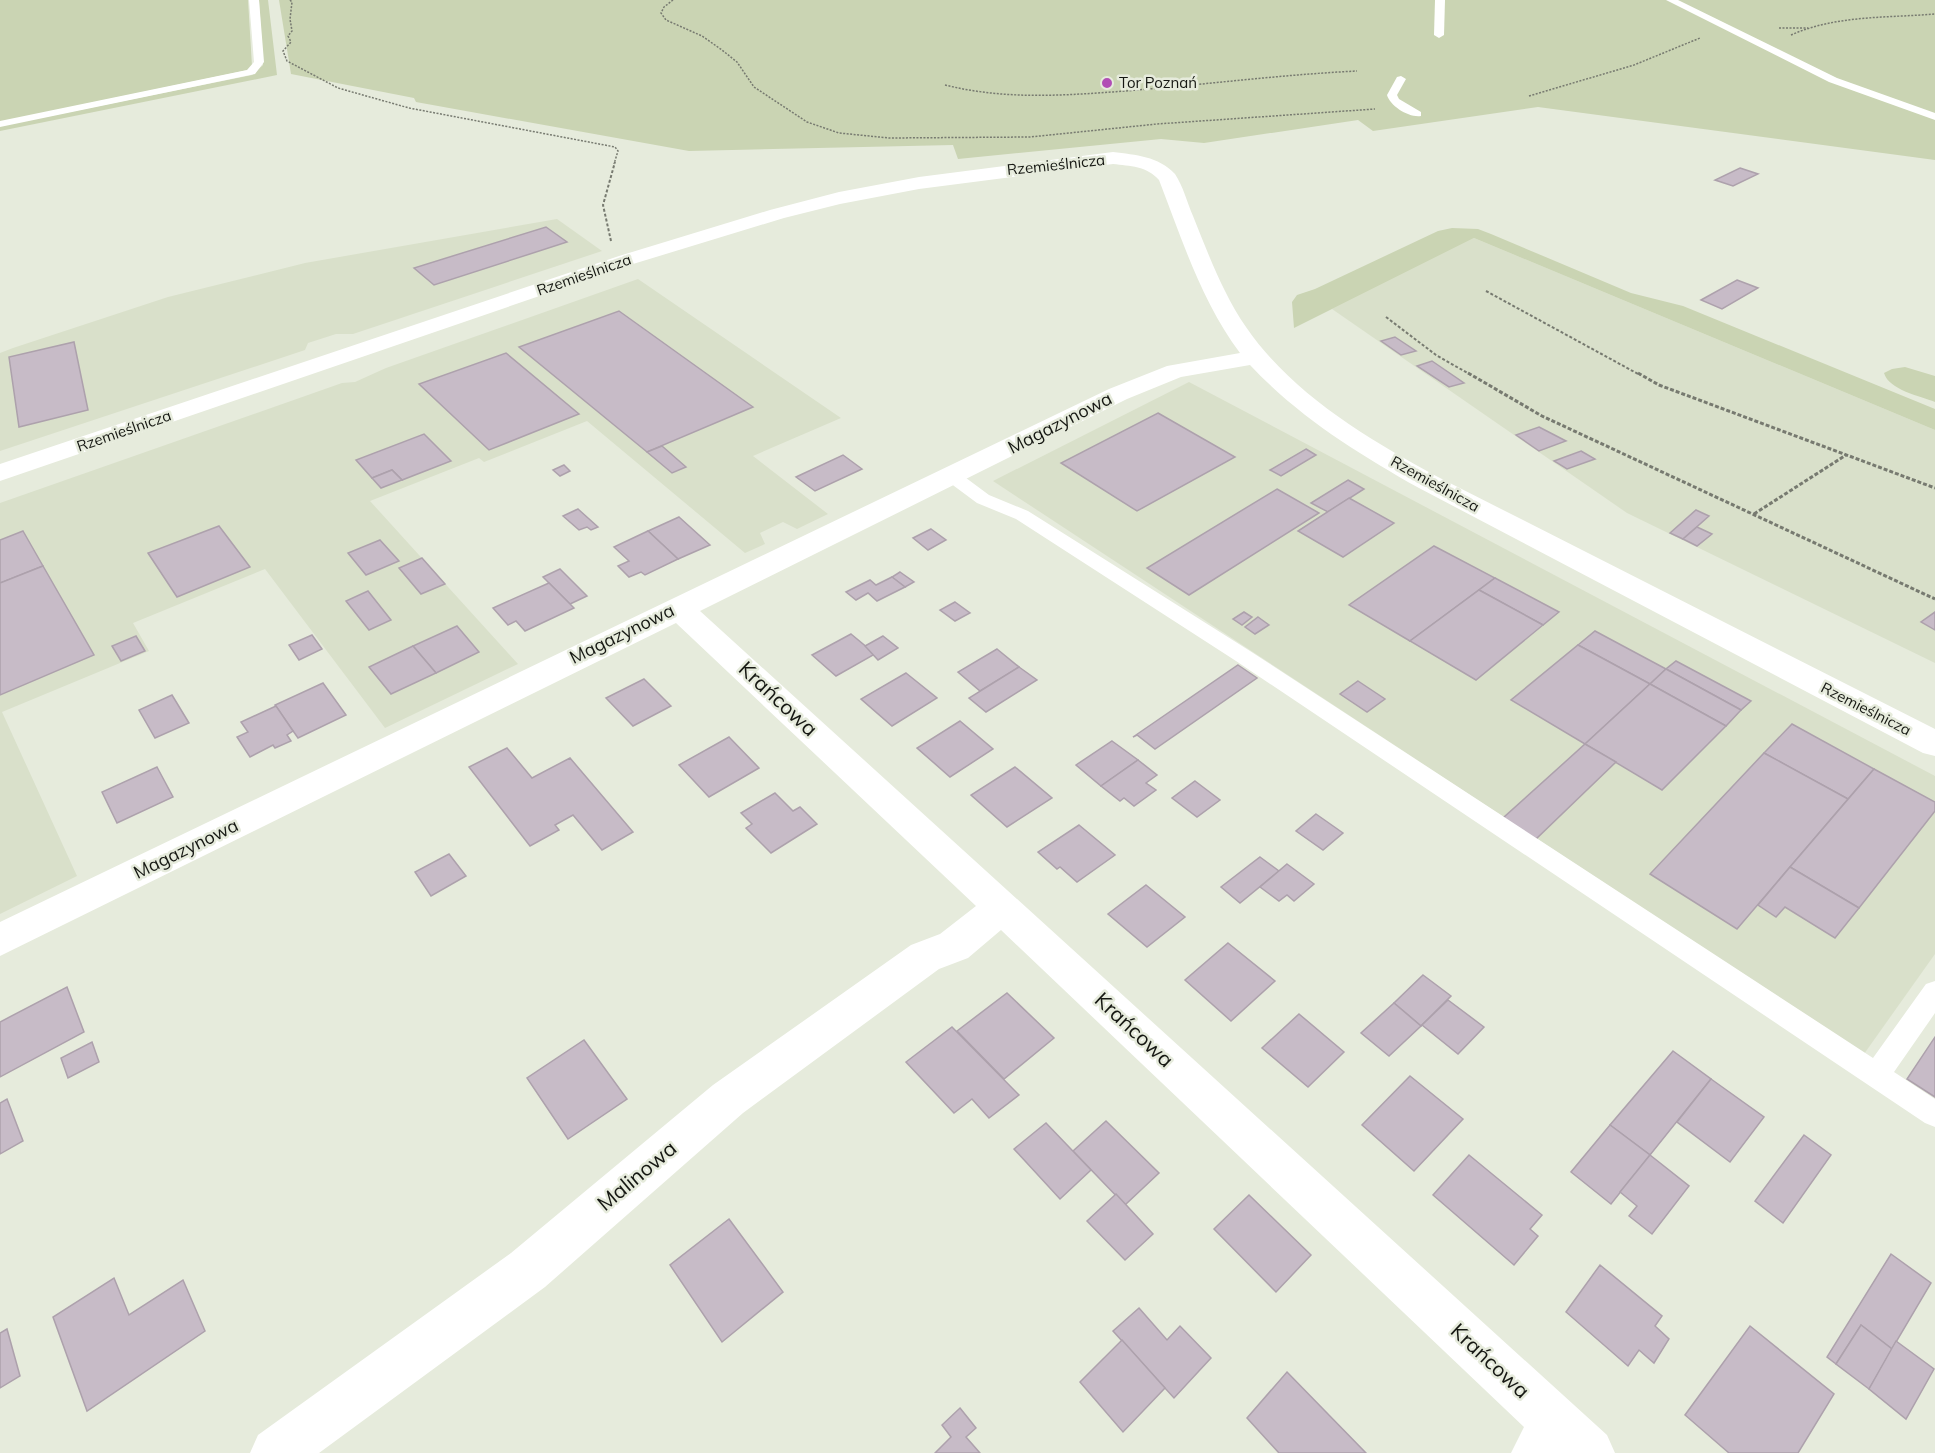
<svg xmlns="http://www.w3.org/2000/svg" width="1935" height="1453" font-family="Mulish,sans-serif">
	<rect width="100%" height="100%" fill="#e6ebdc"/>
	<g fill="#d9e0ca">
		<polygon points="557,219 602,251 353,334 336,334 308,343 305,350 0,451 0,353 13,348 168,297 305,263"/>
		<polygon points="1474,238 1935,430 1935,663 1627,513 1332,309"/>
		<polygon points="638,279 841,418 753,456 828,514 797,529 783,522 760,533 765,544 745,553 587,421 484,462 479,458 370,501 518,664 385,728 265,569 133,623 149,651 2,712 77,876 0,914 0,503 342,383 355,382 386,368"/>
		<polygon points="1189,382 1935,776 1935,954 1864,1054 993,481"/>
	</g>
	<g fill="#cad4b3">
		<polygon points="0,0 248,0 252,66 248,70 0,122"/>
		<polygon points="259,0 268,0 277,75 0,131 0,126 252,75 263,65"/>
		<polygon points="279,0 1935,0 1935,160 1538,107 1373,131 1358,120 1204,143 1161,139 958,159 953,145 689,151 427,104 416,102 414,98 291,74"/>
		<polygon points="1452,228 1478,229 1491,234 1631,293 1683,306 1935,409 1935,430 1474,238 1294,328 1292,302 1297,295 1315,289 1438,231"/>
		<path d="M1905,367L1935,376V402C1920,396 1889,390 1884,373L1892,369Z"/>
	</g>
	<g fill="#c7bbc7" stroke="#ada1ac" stroke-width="1.5">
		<polygon points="1740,168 1758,174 1733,186 1715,180"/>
		<polygon points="546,227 567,242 434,285 414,268"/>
		<polygon points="1737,280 1758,288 1722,309 1701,300"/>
		<polygon points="619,311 753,407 647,452 519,347"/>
		<polygon points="1395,337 1416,351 1401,355 1381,341"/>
		<polygon points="74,342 88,410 19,427 9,357"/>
		<polygon points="506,353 579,414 489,450 419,384"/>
		<polygon points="1432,361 1464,383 1449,387 1417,366"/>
		<polygon points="1158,413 1235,457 1137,511 1061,463"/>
		<polygon points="1539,427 1566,441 1539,451 1516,435"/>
		<polygon points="424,434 451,461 402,480 392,470 372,478 356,460"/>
		<polygon points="662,446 686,467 672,473 647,452"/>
		<polygon points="1306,449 1316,455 1281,476 1270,470"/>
		<polygon points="1581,451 1595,459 1567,469 1554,461"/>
		<polygon points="843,455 862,469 815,491 796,477"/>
		<polygon points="564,465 570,471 560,476 553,470"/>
		<polygon points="392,470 402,480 381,488 372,478"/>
		<polygon points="1348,480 1364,489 1328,512 1311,503"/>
		<polygon points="1277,489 1319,513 1189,595 1147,568"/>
		<polygon points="1349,498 1394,523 1343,557 1298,531"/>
		<polygon points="578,509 598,527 591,530 587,527 579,530 563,516"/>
		<polygon points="1696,510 1709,516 1683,539 1670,533"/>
		<polygon points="679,517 710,545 678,559 648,531"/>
		<polygon points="219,526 250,567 177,597 148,553"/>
		<polygon points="1697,527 1712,534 1697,546 1683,539"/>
		<polygon points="931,529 946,540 928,550 913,538"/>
		<polygon points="23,531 43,566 0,583 0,540"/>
		<polygon points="648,531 678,559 645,575 641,572 629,577 618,566 629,561 614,547"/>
		<polygon points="380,540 399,561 366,575 348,553"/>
		<polygon points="1434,546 1495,578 1410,641 1349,605"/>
		<polygon points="422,558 445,584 421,594 399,568"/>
		<polygon points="43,566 94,655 0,695 0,583"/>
		<polygon points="560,569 587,596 570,604 543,577"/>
		<polygon points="900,572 914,582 905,587 892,577"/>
		<polygon points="892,577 905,587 877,601 868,593 856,600 846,592 870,580 876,585"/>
		<polygon points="1495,578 1559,612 1543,625 1479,590"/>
		<polygon points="549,583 574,608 525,631 516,621 508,625 493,608"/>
		<polygon points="1479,590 1543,625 1476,680 1410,641"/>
		<polygon points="368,591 391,620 369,630 346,601"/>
		<polygon points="955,602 970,613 955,621 940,610"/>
		<polygon points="1244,612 1252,617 1242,625 1233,619"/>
		<polygon points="1935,612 1935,630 1921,622"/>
		<polygon points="1258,617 1269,625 1255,634 1245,627"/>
		<polygon points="457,626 479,652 436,673 413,646"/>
		<polygon points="1595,631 1666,669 1650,684 1578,645"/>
		<polygon points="851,634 875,654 836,676 812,655"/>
		<polygon points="312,635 322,649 299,660 289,645"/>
		<polygon points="136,636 145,651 121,661 112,646"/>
		<polygon points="883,636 898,648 878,660 865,646"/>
		<polygon points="1578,645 1650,684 1585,744 1511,700"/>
		<polygon points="413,646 436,673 391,694 369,667"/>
		<polygon points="997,649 1019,667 980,691 958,672"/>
		<polygon points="1676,661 1751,701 1741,710 1666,669"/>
		<polygon points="1238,665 1257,678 1155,749 1137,735 1133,737"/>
		<polygon points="1019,667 1037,680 986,712 969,698"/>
		<polygon points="1666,669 1741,710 1726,726 1650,684"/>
		<polygon points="906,673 937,698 892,726 861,699"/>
		<polygon points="644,679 671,706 633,726 606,698"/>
		<polygon points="1358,681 1385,699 1367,712 1340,694"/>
		<polygon points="323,683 346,715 298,738 275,705"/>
		<polygon points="1650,684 1726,726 1662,790 1585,744"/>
		<polygon points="172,695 189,723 155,738 139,710"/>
		<polygon points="276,706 293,731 287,735 291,741 275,748 273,745 250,757 237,737 248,732 241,722"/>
		<polygon points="960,721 993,749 950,777 917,748"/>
		<polygon points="1792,724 1874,769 1848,799 1764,753"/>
		<polygon points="729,737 759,768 709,797 679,765"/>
		<polygon points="1112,741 1138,760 1101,786 1076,765"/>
		<polygon points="1585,744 1616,762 1536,839 1503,818"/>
		<polygon points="507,748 532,778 570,758 633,832 602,850 573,815 555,825 559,830 530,846 469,767"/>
		<polygon points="1764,753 1848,799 1737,929 1650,874"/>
		<polygon points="1138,760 1157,775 1146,783 1156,790 1134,806 1124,798 1120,801 1101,786"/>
		<polygon points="157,767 173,797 117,823 102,792"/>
		<polygon points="1015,767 1052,798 1007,827 971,795"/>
		<polygon points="1874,769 1935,802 1935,811 1859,908 1790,867"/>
		<polygon points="1195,781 1220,800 1197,817 1172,798"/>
		<polygon points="775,793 793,811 800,807 817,824 771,853 746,828 752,824 741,813"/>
		<polygon points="1316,814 1343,833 1323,850 1296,831"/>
		<polygon points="1079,825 1115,855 1077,882 1060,867 1057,869 1038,852"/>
		<polygon points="449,854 466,876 431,896 415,872"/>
		<polygon points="1260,857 1279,871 1240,903 1221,887"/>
		<polygon points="1287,864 1314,884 1294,901 1287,895 1279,901 1260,887"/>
		<polygon points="1790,867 1859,908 1835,938 1785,907 1776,917 1758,905"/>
		<polygon points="1146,885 1185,917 1147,947 1108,914"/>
		<polygon points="1228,943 1275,981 1231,1021 1185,980"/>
		<polygon points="1423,975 1451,996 1421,1026 1394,1003"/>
		<polygon points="67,987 84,1032 0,1077 0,1022"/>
		<polygon points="1007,993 1054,1038 1004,1079 957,1031"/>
		<polygon points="1448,1000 1484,1027 1458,1054 1422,1025"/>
		<polygon points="1394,1003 1421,1026 1389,1056 1361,1033"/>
		<polygon points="1299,1014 1344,1052 1308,1087 1262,1048"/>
		<polygon points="952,1027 1019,1095 989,1118 972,1099 954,1113 906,1062"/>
		<polygon points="1935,1037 1935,1097 1907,1079"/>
		<polygon points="584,1040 627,1099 568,1139 527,1078"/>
		<polygon points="92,1042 99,1062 68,1078 61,1058"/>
		<polygon points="1673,1051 1711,1079 1650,1155 1610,1125"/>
		<polygon points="1410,1076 1463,1119 1414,1171 1362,1125"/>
		<polygon points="1711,1079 1764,1117 1730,1162 1677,1122"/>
		<polygon points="7,1099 23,1141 0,1154 0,1103"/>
		<polygon points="1106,1121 1159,1173 1125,1205 1073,1151"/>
		<polygon points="1046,1123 1091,1170 1060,1199 1014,1149"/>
		<polygon points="1610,1125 1650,1155 1611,1204 1571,1172"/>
		<polygon points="1804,1135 1831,1155 1783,1223 1755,1201"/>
		<polygon points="1469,1155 1542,1215 1530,1229 1538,1236 1514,1265 1433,1195"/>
		<polygon points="1650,1155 1689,1186 1652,1234 1629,1216 1637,1206 1620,1192"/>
		<polygon points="1116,1194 1153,1234 1125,1260 1087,1221"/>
		<polygon points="1249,1195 1311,1255 1276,1292 1214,1229"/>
		<polygon points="729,1219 783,1292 722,1342 670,1265"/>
		<polygon points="1891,1254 1931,1283 1892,1349 1861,1325 1836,1364 1827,1357"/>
		<polygon points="1600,1265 1662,1316 1655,1326 1669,1339 1654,1363 1639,1350 1628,1366 1566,1312"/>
		<polygon points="114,1278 129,1315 183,1280 205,1331 87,1411 53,1317"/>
		<polygon points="1139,1308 1167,1340 1180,1326 1211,1358 1174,1398 1113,1331"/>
		<polygon points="1861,1325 1892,1349 1869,1389 1836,1364"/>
		<polygon points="1750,1326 1834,1394 1798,1453 1729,1453 1685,1415"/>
		<polygon points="7,1329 20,1376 0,1388 0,1333"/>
		<polygon points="1122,1340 1165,1388 1123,1432 1080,1382"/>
		<polygon points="1896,1341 1934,1369 1906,1419 1869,1389"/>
		<polygon points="1287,1372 1366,1453 1279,1453 1247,1418"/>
		<polygon points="960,1408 976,1428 966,1437 980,1453 935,1453 951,1437 942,1425"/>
	</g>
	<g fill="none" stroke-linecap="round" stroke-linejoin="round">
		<g stroke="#777a70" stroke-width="1.5" stroke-dasharray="2 1.5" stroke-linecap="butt">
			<polyline points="290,0 292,2 290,19 292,31 288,36 291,42 283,51 287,61 338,88 409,108 615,147 618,151 614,164"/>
			<polyline points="673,0 664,7 661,13 666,20 702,36 722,50 737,62 754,87 807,122 839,133 889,138 1030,137 1157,124 1375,109"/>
			<polyline points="1779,28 1808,28"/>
			<path d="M1791,35C1836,15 1887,18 1935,14"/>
			<path d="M945,85C1001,99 1056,96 1112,92C1194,86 1275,75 1357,71"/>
			<polyline points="1529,96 1634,65 1700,38"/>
		</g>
		<g stroke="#777a70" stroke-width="2" stroke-dasharray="3 2" stroke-linecap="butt">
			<polyline points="611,241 603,205 615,162"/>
			<polyline points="1486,291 1640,375"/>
			<polyline points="1386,317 1436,355 1471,375"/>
		</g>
		<g stroke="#777a70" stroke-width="3" stroke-dasharray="4 2" stroke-linecap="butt">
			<polyline points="1468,373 1542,416 1935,599"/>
			<polyline points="1638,373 1659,385 1935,488"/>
			<polyline points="1754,514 1846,455"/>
		</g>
		<g fill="#fff" fill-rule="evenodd">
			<polygon points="249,0 259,0 264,62 255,74 0,127 0,121 247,70 254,62"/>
			<polygon points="1435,0 1445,0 1444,35 1439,38 1434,35"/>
			<polygon points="1666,0 1678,0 1837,78 1935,113 1935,120 1829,82"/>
			<path d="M1401,76L1406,79L1397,95L1399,99L1421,112V116C1409,118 1390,106 1387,95L1397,77Z"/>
			<polygon points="952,471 958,472 989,495 1028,511 1250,651 1873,1058 1926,984 1935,981 1935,1013 1894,1072 1935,1099 1935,1127 1925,1123 1236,661 1016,519 977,503 946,480 944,476 946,472"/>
		</g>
		<path fill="#fff" fill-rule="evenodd" d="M1113,152C1136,155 1158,156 1175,174C1183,186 1187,202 1193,216C1203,241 1213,267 1225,291C1268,380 1354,431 1438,477L1935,729V756L1923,753L1419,488C1357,453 1299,417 1250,365L1181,377L1127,399L700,611L1607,1435L1615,1453H1511L1524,1427L1001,930L968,958L939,969L743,1113L545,1287L319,1453H250L258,1435L511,1253L713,1085L911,945L940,934L976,906L676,623L0,956V922L1109,389L1167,366L1240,353C1201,301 1182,239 1159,180C1147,166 1130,166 1113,164L919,189L840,204L784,218L633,264L0,481V464L619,256L770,210L839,192L919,177Z"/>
	</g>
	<circle fill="#b14eb5" stroke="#e6ebdc" stroke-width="2" cx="1107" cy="83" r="6"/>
	<g text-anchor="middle" stroke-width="5" stroke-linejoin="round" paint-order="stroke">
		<g font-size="15" fill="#151712" stroke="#e6ebdc" text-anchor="start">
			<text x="1119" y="88">Tor Poznań</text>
		</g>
		<g font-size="15" fill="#151712" stroke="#e6ebdc">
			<text transform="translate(1056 165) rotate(-6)" y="5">Rzemieślnicza</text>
			<text transform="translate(584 275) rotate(-19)" y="5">Rzemieślnicza</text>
			<text transform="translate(124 431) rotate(-19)" y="5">Rzemieślnicza</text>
			<text transform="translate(1435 484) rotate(29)" y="5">Rzemieślnicza</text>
			<text transform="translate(1866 709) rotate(27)" y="5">Rzemieślnicza</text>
		</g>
		<g font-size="18" fill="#151712" stroke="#e6ebdc">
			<text transform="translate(1060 423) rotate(-27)" y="6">Magazynowa</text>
			<text transform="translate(622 634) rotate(-26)" y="6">Magazynowa</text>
			<text transform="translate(186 849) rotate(-26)" y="6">Magazynowa</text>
		</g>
		<g font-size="21" fill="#151712" stroke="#e6ebdc">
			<text transform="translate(778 699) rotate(43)" y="7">Krańcowa</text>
			<text transform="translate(1134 1030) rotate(43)" y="7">Krańcowa</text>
			<text transform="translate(637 1176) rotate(-40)" y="7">Malinowa</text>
			<text transform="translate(1490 1361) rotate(43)" y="7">Krańcowa</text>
		</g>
	</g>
</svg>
